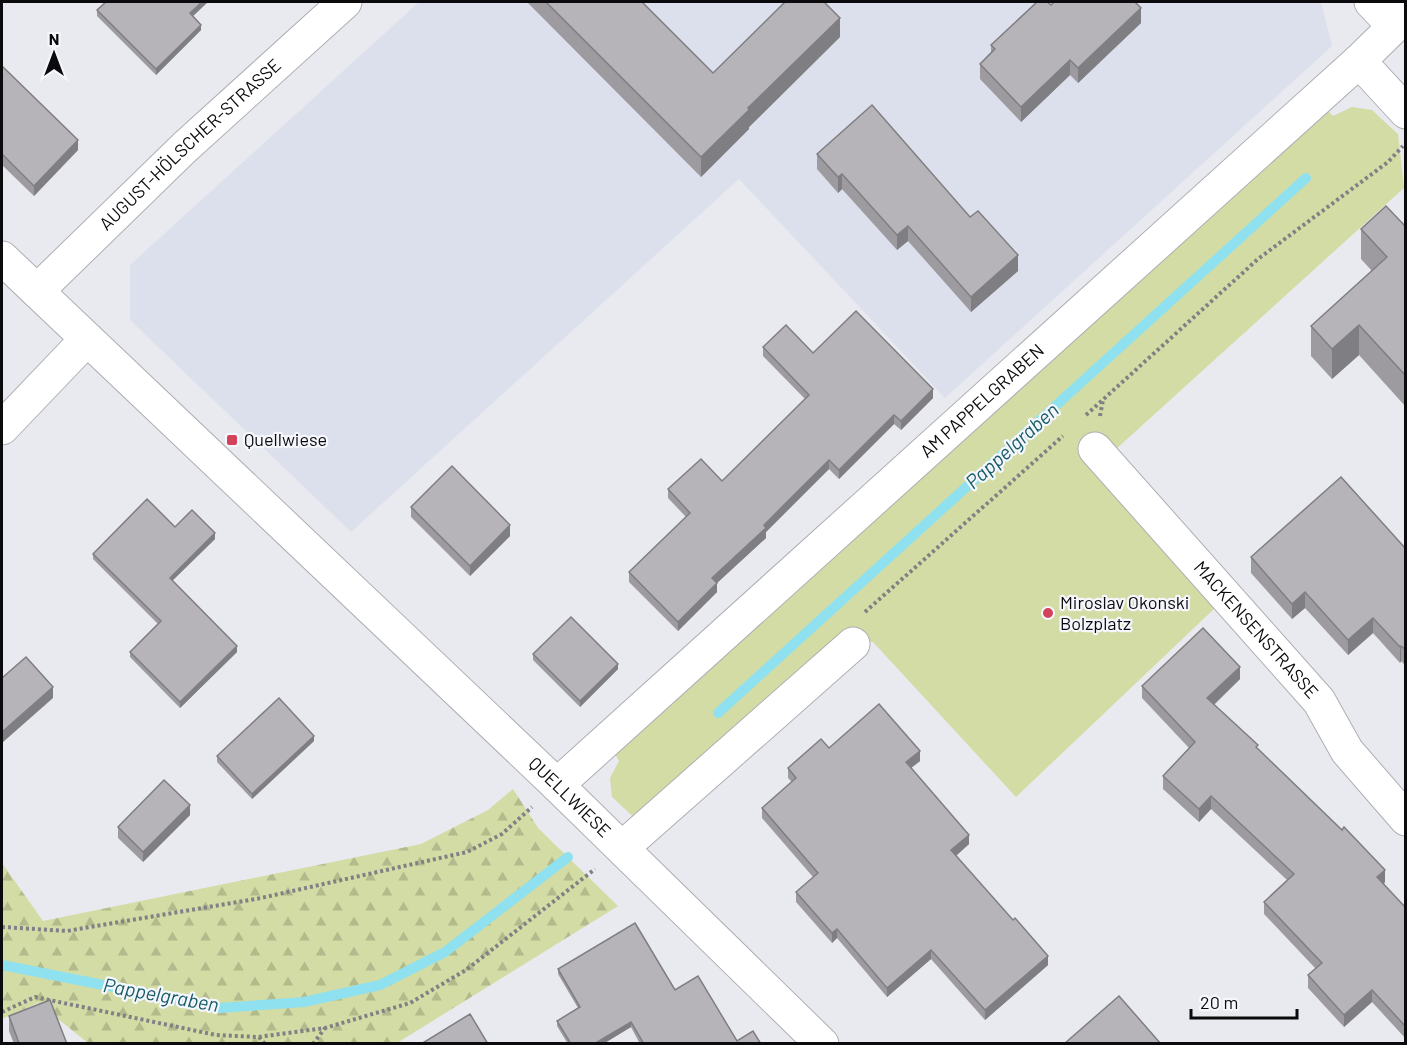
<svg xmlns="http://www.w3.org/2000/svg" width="1407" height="1045" font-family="Barlow,sans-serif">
	<defs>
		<pattern id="forest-firs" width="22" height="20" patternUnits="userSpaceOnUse" patternTransform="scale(1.5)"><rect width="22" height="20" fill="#d2dca4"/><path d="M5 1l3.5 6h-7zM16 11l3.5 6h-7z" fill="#b3bb8c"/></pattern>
	</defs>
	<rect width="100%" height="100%" fill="#e8eaef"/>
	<polygon fill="#dce0ec" points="419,2 1321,2 1332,46 945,398 739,179 351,532 130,320 130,265"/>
	<polygon fill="#d2dca4" points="1352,107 1372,110 1398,134 1404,188 1094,469 1215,608 1016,797 873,642 842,637 639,822 612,797 610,778 619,761 614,752 1326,109 1333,116"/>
	<polygon fill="url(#forest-firs)" points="513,789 538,828 618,906 397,1043 88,1043 38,1003 2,1019 2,863 43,921 421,844 488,810"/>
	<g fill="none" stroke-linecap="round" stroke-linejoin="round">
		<g stroke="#90e1f0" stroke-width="10">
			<polyline points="718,713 1306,178"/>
			<polyline points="2,965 220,1008 304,1002 380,985 445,952 568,857"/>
		</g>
		<defs>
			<g id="minor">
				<polyline points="1371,2 1394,26"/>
				<polyline points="1359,61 1406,112"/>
				<path id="s1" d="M2,258L557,785L822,1044"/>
				<path id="s2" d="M37,291L185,147L345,2"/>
				<polyline points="2,428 87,339"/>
				<path id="s3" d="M1095,449L1319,701L1347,751L1406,819"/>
				<path id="s4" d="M557,785L1359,61L1406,15"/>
				<polyline points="622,848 853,644"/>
			</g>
		</defs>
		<use href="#minor" stroke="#aeafb4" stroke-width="35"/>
		<g stroke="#808185" stroke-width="4" stroke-dasharray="3 3" stroke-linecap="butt">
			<polyline points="1086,415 1258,259 1388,162 1403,146"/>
			<polyline points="1100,416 1103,400"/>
			<polyline points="865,612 1063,436"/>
			<polyline points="2,927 67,931 261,898 467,852 502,834 532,807"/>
			<polyline points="2,1012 35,997 216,1035 258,1037 325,1028 410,1003 466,970 595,869"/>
			<polyline points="259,1037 265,1044"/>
			<polyline points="313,1044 325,1028"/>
		</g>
		<use href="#minor" stroke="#fff" stroke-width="33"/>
	</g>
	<g fill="#9d9b9f">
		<polygon points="527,2 642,2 713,73 840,37 749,127 749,129 701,177"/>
		<polygon points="1051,5 1141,23 1078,83 1070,75 1021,122 980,79 980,64 991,52 991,45"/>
		<polygon points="97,10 193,16 201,30 156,75 97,16"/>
		<polygon points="2,66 78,150 34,196 2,165"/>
		<polygon points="817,154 970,217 1018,271 971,312 908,241 897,250 842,189 838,193 817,169"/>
		<polygon points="1406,227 1406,407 1359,355 1332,379 1311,356 1311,326 1372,271 1361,259 1361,229"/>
		<polygon points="763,347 813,353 933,398 901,430 894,424 839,479 829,469 766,532 766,538 717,583 717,592 678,631 629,582 629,572 686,517 668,498 668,489 722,481 805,399 763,356"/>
		<polygon points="411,507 510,536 470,576 411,517"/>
		<polygon points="175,527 215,539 172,581 237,652 180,708 130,657 130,652 158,624 93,559 93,554"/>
		<polygon points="1406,549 1406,666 1401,661 1400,663 1373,633 1348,655 1305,608 1292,619 1251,573 1251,557"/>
		<polygon points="533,654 618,669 580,707 533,660"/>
		<polygon points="1240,679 1214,705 1258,749 1385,882 1384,884 1406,908 1406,1039 1372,1002 1344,1027 1308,988 1308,975 1316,969 1264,914 1264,902 1287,880 1211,809 1199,822 1163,789 1163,776 1189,748 1142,698 1142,686"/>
		<polygon points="314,741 252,799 217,762 217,756"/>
		<polygon points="829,748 920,761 911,768 969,844 956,856 1048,965 985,1020 931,959 887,997 837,938 832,943 796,902 796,892 813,877 762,818 762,808 792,782 788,778 788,768"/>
		<polygon points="190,815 143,862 118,838 118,827"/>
		<polygon points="558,969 675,990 737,1041 761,1044 640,1044 631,1027 603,1044 568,1044 557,1026 557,1021 578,1008 558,974"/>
		<polygon points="9,1016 67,1044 14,1044 9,1031"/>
	</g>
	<g fill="#7f7e82">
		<polygon points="202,2 208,2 190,19 190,13"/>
		<polygon points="1141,8 1141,23 1078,83 1078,68"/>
		<polygon points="840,18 840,37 749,127 749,129 701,177 701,157 748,108"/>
		<polygon points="201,25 201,30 156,75 156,69"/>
		<polygon points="1070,60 1070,75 1021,122 1021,107"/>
		<polygon points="78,140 78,150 34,196 34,186"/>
		<polygon points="842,174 842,189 838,193 838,177"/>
		<polygon points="908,226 908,241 897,250 897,235"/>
		<polygon points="1018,255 1018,271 971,312 971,297"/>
		<polygon points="1359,325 1359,355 1332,379 1332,349"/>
		<polygon points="933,389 933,398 901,430 901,421"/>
		<polygon points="894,415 894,424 839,479 839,470"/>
		<polygon points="829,460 829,469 766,532 766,538 717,583 717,592 678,631 678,622 712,578 764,525"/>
		<polygon points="510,525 510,536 470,576 470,566"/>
		<polygon points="215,533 215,539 170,583 170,578"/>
		<polygon points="1305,592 1305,608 1292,619 1292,604"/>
		<polygon points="1373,618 1373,633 1348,655 1348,640"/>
		<polygon points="237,646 237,652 180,708 180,702"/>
		<polygon points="1401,646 1401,661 1400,663 1400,647"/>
		<polygon points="618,664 618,669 580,707 580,701"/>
		<polygon points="1240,667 1240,679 1207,711 1207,698"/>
		<polygon points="53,687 53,698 2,743 2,732"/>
		<polygon points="314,736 314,741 252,799 252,794"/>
		<polygon points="920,751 920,761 906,772 906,762"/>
		<polygon points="1211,796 1211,809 1199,822 1199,809"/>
		<polygon points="190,805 190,815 143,862 143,852"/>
		<polygon points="969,835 969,844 951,860 951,850"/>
		<polygon points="1385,870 1385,882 1377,889 1377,877"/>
		<polygon points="837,929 837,938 832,943 832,933"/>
		<polygon points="931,950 931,959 887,997 887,988"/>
		<polygon points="1048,956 1048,965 985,1020 985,1010"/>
		<polygon points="1372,990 1372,1002 1344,1027 1344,1015"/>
		<polygon points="631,1022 631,1027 603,1044 594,1044"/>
	</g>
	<g fill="#b6b4b9" stroke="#7f7e82" stroke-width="1.5">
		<polygon points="106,2 202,2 190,13 201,25 156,69 97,10"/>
		<polygon points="546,2 642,2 713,73 785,2 824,2 840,18 748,108 749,110 701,157"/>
		<polygon points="1037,2 1047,2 1051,5 1054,2 1135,2 1141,8 1078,68 1070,60 1021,107 980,64 995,49 991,45"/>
		<polygon points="2,66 78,140 34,186 2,154"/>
		<polygon points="872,105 970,217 978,211 1018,255 971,297 908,226 897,235 842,174 838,177 817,154"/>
		<polygon points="1386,206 1406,227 1406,376 1359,325 1332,349 1311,326 1387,257 1361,229"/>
		<polygon points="856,311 933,389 901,421 894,415 839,470 829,460 764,525 766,528 712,578 717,583 678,622 629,572 690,513 668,489 701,459 722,481 809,395 763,347 786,325 813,353"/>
		<polygon points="452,466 510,525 470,566 411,507"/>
		<polygon points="1341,477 1406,549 1406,650 1401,646 1400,647 1373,618 1348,640 1305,592 1292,604 1251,557"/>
		<polygon points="147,499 175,527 192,510 215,533 170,578 237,646 180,702 130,652 161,621 93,554"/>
		<polygon points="571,617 618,664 580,701 533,654"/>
		<polygon points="1203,628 1240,667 1207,698 1258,745 1256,747 1342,830 1344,827 1385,870 1377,877 1406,908 1406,1027 1372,990 1344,1015 1308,975 1322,963 1264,902 1294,874 1211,796 1199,809 1163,776 1195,742 1142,686"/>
		<polygon points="26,657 53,687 2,732 2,678"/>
		<polygon points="279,698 314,736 252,794 217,756"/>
		<polygon points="879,704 920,751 906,762 969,835 951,850 1013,920 1015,918 1048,956 985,1010 931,950 887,988 837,929 832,933 796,892 818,873 762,808 796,778 788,768 821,739 829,748"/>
		<polygon points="164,780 190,805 143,852 118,827"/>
		<polygon points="635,923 675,990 698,976 737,1041 753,1031 761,1044 644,1044 631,1022 594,1044 571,1044 557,1021 580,1007 558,969"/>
		<polygon points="1119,996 1161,1044 1064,1044"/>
		<polygon points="50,1000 67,1044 18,1044 19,1043 9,1016"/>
		<polygon points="470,1014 488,1044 421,1044"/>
	</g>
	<g fill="#d2425a" stroke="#f5f7fc" stroke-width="2">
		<rect x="226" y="434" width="12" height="12" rx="3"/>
		<circle cx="1048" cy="613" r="6"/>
	</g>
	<g text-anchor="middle" stroke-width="4.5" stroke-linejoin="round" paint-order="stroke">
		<g font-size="18" fill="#0b0b0d" stroke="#f5f7fc">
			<text dy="6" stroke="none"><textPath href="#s2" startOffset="212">AUGUST-HÖLSCHER-STRASSE</textPath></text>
			<text dy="6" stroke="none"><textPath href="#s4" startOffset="573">AM PAPPELGRABEN</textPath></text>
			<text dy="6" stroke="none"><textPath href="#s3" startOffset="242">MACKENSENSTRASSE</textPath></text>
			<text dy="6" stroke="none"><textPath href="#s1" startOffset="783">QUELLWIESE</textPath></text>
		</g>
		<g font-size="18" fill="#0b0b0d" stroke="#f5f7fc" text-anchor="start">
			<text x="244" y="446">Quellwiese</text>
			<text x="1060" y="609">Miroslav Okonski<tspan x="1060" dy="21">Bolzplatz</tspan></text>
		</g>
		<g font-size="20" font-style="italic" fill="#185c67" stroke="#f5f7fc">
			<text transform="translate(1012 446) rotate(-42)" y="7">Pappelgraben</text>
			<text transform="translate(161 995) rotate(10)" y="7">Pappelgraben</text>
		</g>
	</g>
	<rect width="1407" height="1045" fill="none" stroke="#0b0b0d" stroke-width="6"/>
	<g transform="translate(54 54)" stroke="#f5f7fc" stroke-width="4.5" paint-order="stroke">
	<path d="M0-4.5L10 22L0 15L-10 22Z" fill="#0b0b0d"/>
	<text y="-9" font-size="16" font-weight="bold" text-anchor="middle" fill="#0b0b0d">N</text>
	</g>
	<path d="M1191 1009v9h106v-9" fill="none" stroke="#0b0b0d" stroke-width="3"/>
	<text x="1200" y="1009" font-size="18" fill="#0b0b0d" stroke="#f5f7fc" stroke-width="4.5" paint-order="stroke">20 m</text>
</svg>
